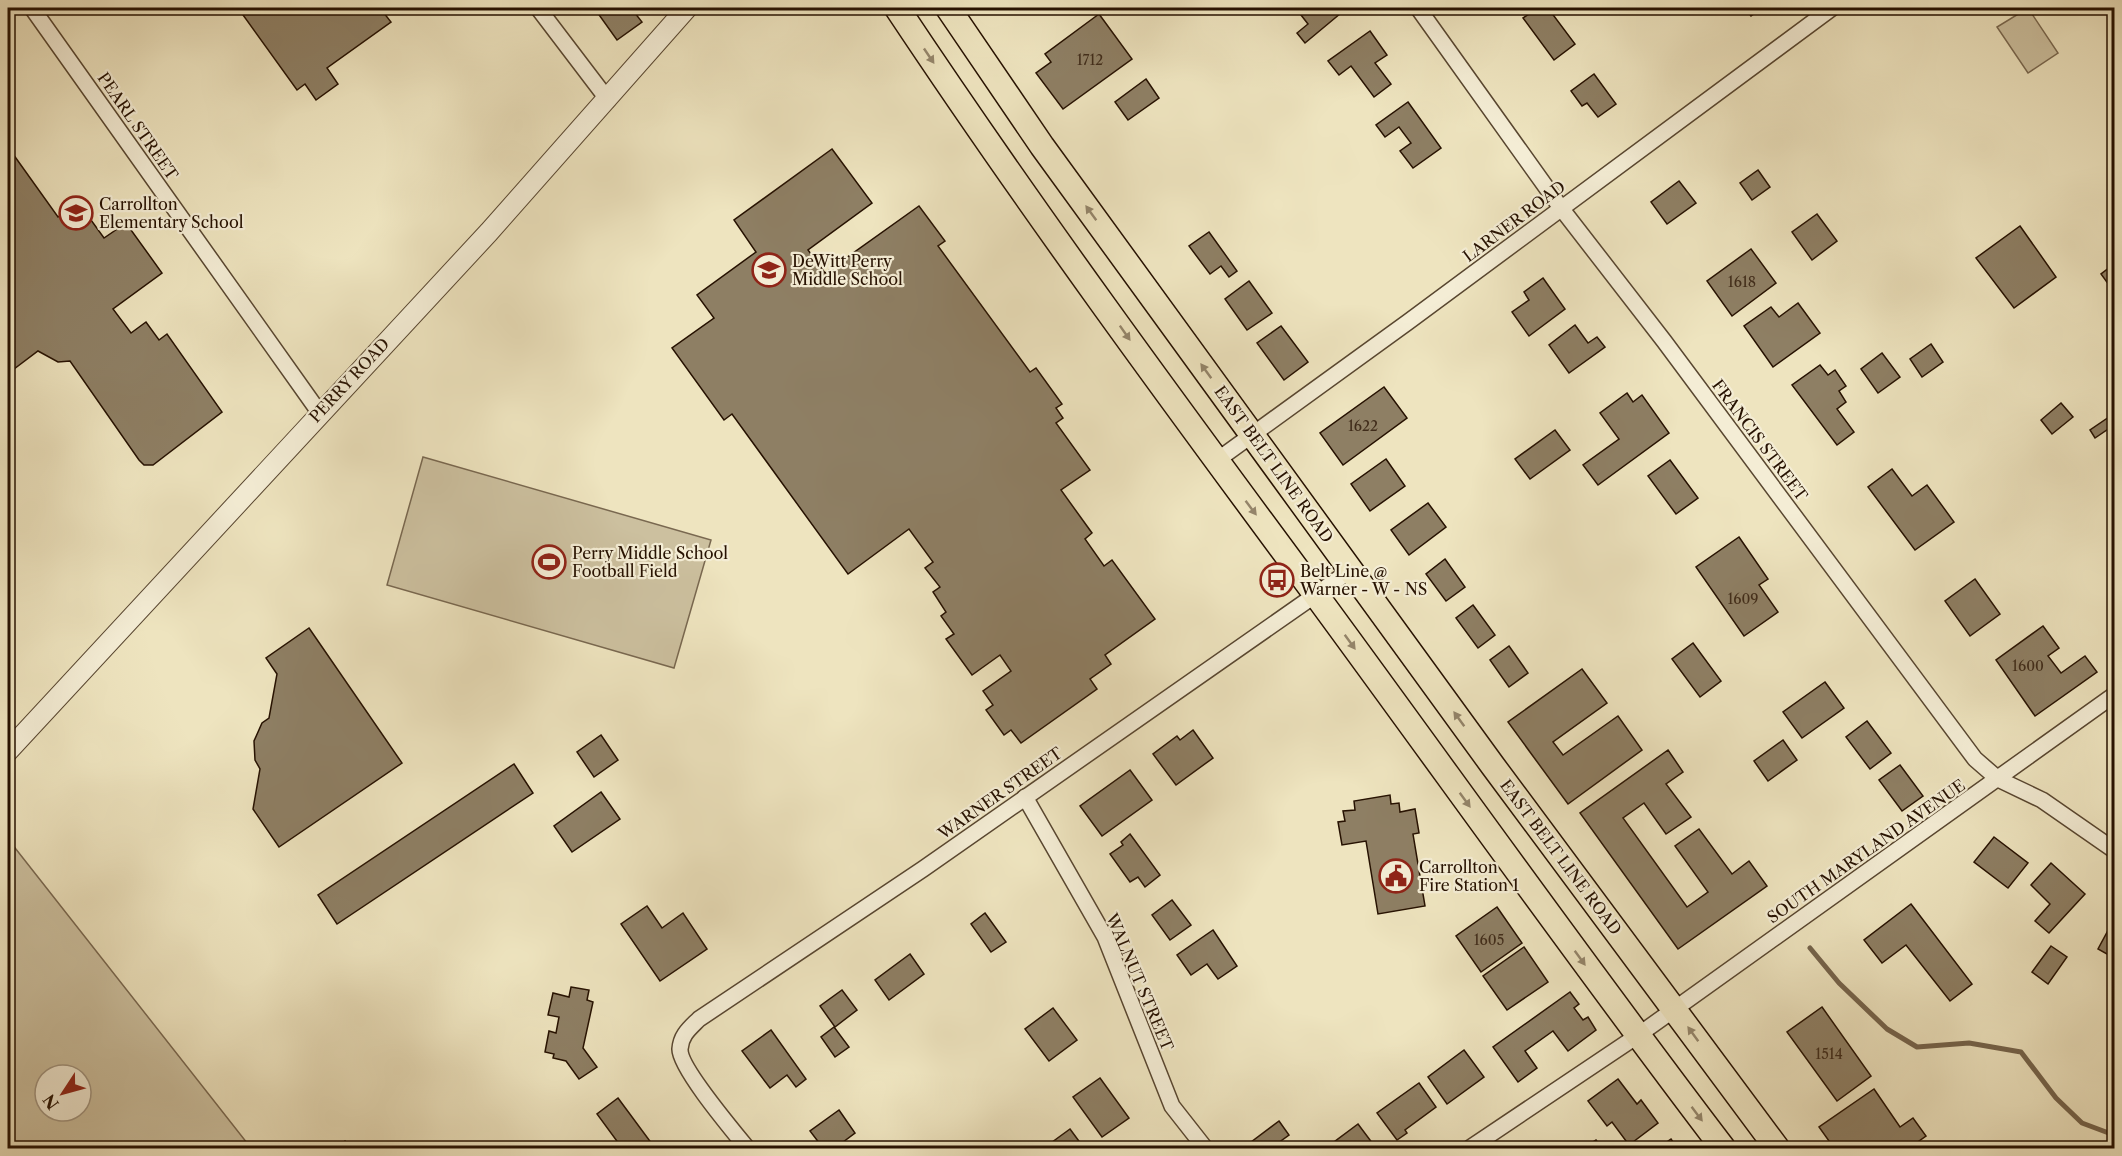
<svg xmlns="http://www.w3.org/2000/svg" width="2122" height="1156" font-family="'Libre Caslon Text',serif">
	<rect width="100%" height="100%" fill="#eee4bf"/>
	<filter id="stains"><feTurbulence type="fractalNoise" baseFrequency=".00333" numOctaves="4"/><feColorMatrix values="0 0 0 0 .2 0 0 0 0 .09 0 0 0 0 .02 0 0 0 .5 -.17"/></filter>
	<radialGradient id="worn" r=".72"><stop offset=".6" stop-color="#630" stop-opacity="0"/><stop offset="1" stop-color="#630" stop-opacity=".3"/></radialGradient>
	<g fill="#ccc09f" stroke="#796850" stroke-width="1.5" fill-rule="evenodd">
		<polygon points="2028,8 2058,53 2028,73 1997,27"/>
		<polygon points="423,457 711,540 674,668 387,585"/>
		<path d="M8,839L251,1148H8ZM45,1075H81V1111H45Z"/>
	</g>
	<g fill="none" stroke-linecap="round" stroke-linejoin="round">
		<polyline stroke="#75644c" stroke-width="5" points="1810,948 1839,983 1887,1029 1917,1047 1969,1043 2021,1052 2056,1098 2082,1123 2114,1135"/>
	</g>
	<g fill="#8e7f64" stroke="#261101" stroke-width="1.5">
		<polygon points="238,8 380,8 391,22 327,68 338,84 316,100 305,84 297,90"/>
		<polygon points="604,8 631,8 642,22 617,40 597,12"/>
		<polygon points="1309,8 1347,8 1305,43 1297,33 1308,24 1301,15"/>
		<polygon points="1538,8 1548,8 1575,44 1554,60 1523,18"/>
		<polygon points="1745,8 1762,8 1751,16"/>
		<polygon points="1099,14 1132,59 1063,109 1036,73 1051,62 1045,54"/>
		<polygon points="1370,31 1387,55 1375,63 1391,84 1374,97 1351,66 1339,75 1328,61"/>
		<polygon points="1594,74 1616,104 1598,117 1587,103 1582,106 1571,91"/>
		<polygon points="1146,79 1159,98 1128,120 1115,102"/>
		<polygon points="1408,102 1441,148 1413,168 1400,151 1411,143 1399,127 1385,137 1376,125"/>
		<polygon points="8,147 58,217 78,202 104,238 126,223 162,273 113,309 131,333 146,322 159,340 167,334 222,412 153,465 144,465 139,460 70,361 58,362 38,351 14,369 8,362"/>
		<polygon points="832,149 872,203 808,250 825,273 919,206 945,241 938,246 1030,372 1036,368 1062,404 1056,408 1063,418 1056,423 1090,470 1061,490 1092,533 1085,539 1104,566 1112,560 1155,619 1105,655 1111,664 1090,679 1097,689 1021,743 1011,730 1004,735 986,710 993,705 983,691 1011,671 1000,655 972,675 946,639 954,634 941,616 946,612 933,592 940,587 925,568 933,562 909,529 848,574 732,414 724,420 672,348 714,318 697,295 756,252 734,220"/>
		<polygon points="1758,170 1770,187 1752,200 1740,183"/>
		<polygon points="1679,181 1696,203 1667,224 1651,202"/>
		<polygon points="1817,214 1837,241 1812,260 1792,232"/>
		<polygon points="2020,226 2056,277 2014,308 1976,258"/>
		<polygon points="1209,232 1237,271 1229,277 1221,266 1210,274 1189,246"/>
		<polygon points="1751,249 1776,283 1732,316 1707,281"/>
		<polygon points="2114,264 2114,292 2101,274"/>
		<polygon points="1543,278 1565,309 1529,336 1512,312 1529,300 1524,292"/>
		<polygon points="1249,281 1272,313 1247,330 1225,299"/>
		<polygon points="1798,303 1820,333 1773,367 1744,326 1771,307 1779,317"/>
		<polygon points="1575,325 1588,343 1597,337 1605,347 1569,373 1549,345"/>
		<polygon points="1281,326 1308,362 1284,380 1257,343"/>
		<polygon points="1931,344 1943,362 1922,377 1910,359"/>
		<polygon points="1882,353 1900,377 1878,393 1861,369"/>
		<polygon points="1820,365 1828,375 1835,370 1846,386 1839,391 1846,402 1837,409 1854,432 1837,445 1792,385"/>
		<polygon points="1384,387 1407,418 1343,465 1320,433"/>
		<polygon points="1627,393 1633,402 1642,395 1669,433 1598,485 1583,465 1619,439 1600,413"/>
		<polygon points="2061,403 2073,417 2052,434 2041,420"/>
		<polygon points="2109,417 2114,425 2095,438 2090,430"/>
		<polygon points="1555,430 1570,450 1530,479 1515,459"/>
		<polygon points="1386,459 1405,486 1370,511 1351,484"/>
		<polygon points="1670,460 1698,498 1676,514 1648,476"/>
		<polygon points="1892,469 1912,496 1927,485 1954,522 1915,550 1868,487"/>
		<polygon points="1428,503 1446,527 1409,555 1391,530"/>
		<polygon points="1739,537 1768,579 1759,585 1778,612 1744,636 1696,567"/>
		<polygon points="1445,559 1465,587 1446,601 1426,574"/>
		<polygon points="1975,579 2000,614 1970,636 1945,601"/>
		<polygon points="1473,605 1495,635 1478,648 1456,618"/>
		<polygon points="2043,626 2059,648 2048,656 2061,673 2085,656 2097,672 2035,716 1996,660"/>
		<polygon points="309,628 402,763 279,847 253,809 260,769 255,760 254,741 262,723 269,718 277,674 266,658"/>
		<polygon points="1693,643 1721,681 1700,697 1672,659"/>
		<polygon points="1509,646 1528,673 1509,687 1490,660"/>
		<polygon points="1582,669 1607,703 1553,742 1563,755 1618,716 1642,750 1568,804 1508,722"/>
		<polygon points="1825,682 1844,708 1802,738 1783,712"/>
		<polygon points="1867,721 1891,753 1870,769 1846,737"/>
		<polygon points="1193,730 1213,758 1176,785 1153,754 1177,736 1180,740"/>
		<polygon points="601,735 618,760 594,777 577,752"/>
		<polygon points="1783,740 1797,760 1768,781 1754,761"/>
		<polygon points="1668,750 1683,772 1666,784 1691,817 1666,834 1644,803 1623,818 1687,907 1708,892 1675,846 1699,829 1732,874 1749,861 1767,886 1678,949 1580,813"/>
		<polygon points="514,764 533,793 337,924 318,895"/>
		<polygon points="1900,765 1923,796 1902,811 1879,780"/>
		<polygon points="1130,770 1152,800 1102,836 1080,806"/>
		<polygon points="601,792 620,819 572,852 554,826"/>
		<polygon points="1390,795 1391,804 1399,803 1400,812 1415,809 1419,833 1413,834 1425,906 1378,914 1366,841 1342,845 1338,822 1345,821 1343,811 1355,810 1354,801"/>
		<polygon points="1130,834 1160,875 1145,887 1138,877 1130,882 1110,854 1123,845 1121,842"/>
		<polygon points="1994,837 2028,863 2008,888 1974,862"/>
		<polygon points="2051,863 2085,894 2049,933 2035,921 2050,904 2031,885"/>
		<polygon points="1172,900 1191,925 1170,940 1152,915"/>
		<polygon points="1911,904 1972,984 1950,1001 1906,945 1882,963 1864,940"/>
		<polygon points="647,906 662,928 683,913 707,949 660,981 621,924"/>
		<polygon points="1497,907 1522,943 1481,972 1456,936"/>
		<polygon points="985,913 1006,942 991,952 971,924"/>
		<polygon points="2112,923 2114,925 2114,958 2098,949"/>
		<polygon points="1213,930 1237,966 1218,979 1207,964 1191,975 1177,955"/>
		<polygon points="2051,946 2067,957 2048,984 2032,972"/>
		<polygon points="1524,947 1548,982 1507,1010 1483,976"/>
		<polygon points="910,954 924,974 889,1000 875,980"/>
		<polygon points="571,987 589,990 587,1000 593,1002 583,1048 597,1067 579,1079 566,1061 553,1058 554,1054 545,1052 549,1031 556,1033 559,1017 548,1015 553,993 569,997"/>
		<polygon points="842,990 857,1010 835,1027 820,1006"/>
		<polygon points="1570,992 1579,1004 1574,1008 1583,1020 1588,1017 1596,1030 1568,1051 1553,1031 1525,1051 1537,1068 1518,1082 1493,1047"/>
		<polygon points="1822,1007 1871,1076 1837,1101 1787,1032"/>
		<polygon points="1053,1008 1077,1040 1049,1061 1025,1029"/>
		<polygon points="834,1027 849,1047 835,1057 821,1037"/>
		<polygon points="771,1030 806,1079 796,1087 787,1075 770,1088 742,1051"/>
		<polygon points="1464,1050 1484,1077 1447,1104 1428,1077"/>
		<polygon points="1100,1078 1129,1118 1102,1137 1073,1097"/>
		<polygon points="1618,1079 1637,1104 1641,1100 1658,1123 1629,1145 1612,1122 1607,1126 1588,1101"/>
		<polygon points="1419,1083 1436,1107 1405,1130 1407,1133 1397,1140 1377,1113"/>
		<polygon points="1874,1089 1900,1127 1913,1118 1926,1136 1909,1148 1834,1148 1819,1127"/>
		<polygon points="618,1098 655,1148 622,1148 597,1114"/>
		<polygon points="839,1110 855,1133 835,1148 823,1148 810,1131"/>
		<polygon points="1279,1121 1289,1135 1271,1148 1250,1148 1247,1145"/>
		<polygon points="1358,1124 1376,1148 1339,1148 1334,1142"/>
		<polygon points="1070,1129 1084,1148 1044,1148"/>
		<polygon points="1671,1139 1677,1148 1658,1148"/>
		<polygon points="1596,1140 1602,1148 1583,1148"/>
		<polygon points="345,1141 350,1148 334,1148"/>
	</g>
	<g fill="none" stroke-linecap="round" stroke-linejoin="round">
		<defs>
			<g id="minor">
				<polyline points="32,8 319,412"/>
				<polyline points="538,8 608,100"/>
				<polyline points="1418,8 1561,208 1664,341 1975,759 1998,779 2042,800 2114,850"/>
				<polyline points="1216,461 1408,322 1832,8"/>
				<polyline points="1025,797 1105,937 1172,1106 1205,1148"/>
				<path d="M747,1148C734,1132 679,1067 680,1049C681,1035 689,1029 699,1019L923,869L1351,570"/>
				<polyline points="1470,1148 1637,1036 2114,695"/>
			</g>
			<polyline id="tertiary" points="8,751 489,232 687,8"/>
			<g id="primary">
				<path d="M897,8C1030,208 1173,402 1316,595C1452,780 1584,966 1723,1148"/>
				<polyline points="948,8 1042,146 1493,766 1777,1148"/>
			</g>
		</defs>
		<use href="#minor" stroke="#584630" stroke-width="18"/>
		<use href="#tertiary" stroke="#584630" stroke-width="22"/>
		<use href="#primary" stroke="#261101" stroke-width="27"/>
		<use href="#minor" stroke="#f4edd5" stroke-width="15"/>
		<use href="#tertiary" stroke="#f4edd5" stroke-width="20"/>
		<use href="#primary" stroke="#eee4bf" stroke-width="24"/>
	</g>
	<defs><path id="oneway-solid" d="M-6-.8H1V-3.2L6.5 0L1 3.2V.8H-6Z" transform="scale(1.5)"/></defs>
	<g fill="#94856a">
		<use href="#oneway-solid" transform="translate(929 56) rotate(56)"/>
		<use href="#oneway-solid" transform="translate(1091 213) rotate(-126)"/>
		<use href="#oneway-solid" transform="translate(1125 333) rotate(55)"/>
		<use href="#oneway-solid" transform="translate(1206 371) rotate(-126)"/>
		<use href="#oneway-solid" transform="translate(1251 508) rotate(53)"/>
		<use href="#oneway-solid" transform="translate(1350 642) rotate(54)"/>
		<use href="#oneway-solid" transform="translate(1459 719) rotate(-126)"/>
		<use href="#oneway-solid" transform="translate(1465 800) rotate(54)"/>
		<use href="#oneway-solid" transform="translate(1580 958) rotate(54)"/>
		<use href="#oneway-solid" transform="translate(1693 1034) rotate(-126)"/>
		<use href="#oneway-solid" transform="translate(1697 1114) rotate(53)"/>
	</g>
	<defs>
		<symbol id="school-ring" viewBox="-11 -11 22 22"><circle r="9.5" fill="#f4edd5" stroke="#8f2418" stroke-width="1.5"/><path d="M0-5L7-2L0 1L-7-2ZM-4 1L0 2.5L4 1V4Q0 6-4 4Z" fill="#8f2418"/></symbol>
		<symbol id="stadium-ring" viewBox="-11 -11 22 22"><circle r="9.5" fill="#f4edd5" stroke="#8f2418" stroke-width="1.5"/><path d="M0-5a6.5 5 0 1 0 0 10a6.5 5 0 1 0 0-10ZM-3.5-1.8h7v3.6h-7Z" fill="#8f2418"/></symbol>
		<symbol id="bus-ring" viewBox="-11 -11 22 22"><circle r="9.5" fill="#f4edd5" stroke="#8f2418" stroke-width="1.5"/><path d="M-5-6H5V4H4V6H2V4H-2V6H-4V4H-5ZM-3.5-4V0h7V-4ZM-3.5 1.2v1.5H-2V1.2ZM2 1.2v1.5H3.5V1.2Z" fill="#8f2418"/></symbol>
		<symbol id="civic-ring" viewBox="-11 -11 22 22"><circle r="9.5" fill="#f4edd5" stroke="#8f2418" stroke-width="1.5"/><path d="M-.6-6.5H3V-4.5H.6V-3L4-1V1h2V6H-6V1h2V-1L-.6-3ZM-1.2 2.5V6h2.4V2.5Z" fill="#8f2418"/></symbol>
	</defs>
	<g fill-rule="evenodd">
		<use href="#school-ring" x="57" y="194" width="38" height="38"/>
		<use href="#school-ring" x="750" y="251" width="38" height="38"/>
		<use href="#stadium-ring" x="530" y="543" width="38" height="38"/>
		<use href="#bus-ring" x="1258" y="561" width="38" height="38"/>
		<use href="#civic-ring" x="1377" y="857" width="38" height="38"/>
	</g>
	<g text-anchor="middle" stroke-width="4.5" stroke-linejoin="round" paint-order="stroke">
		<g font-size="14" fill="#402c1a">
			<text x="1090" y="65">1712</text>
			<text x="1742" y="287">1618</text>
			<text x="1363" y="431">1622</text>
			<text x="1743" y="604">1609</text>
			<text x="2028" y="671">1600</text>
			<text x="1489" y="945">1605</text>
			<text x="1829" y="1059">1514</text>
		</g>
		<g font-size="16" fill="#261101" stroke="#f4edd5">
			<text transform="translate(138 126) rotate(55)" y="6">PEARL STREET</text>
			<text transform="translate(1514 221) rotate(-37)" y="6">LARNER ROAD</text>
			<text transform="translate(349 380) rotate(-47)" y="6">PERRY ROAD</text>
			<text transform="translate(1760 440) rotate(53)" y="6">FRANCIS STREET</text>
			<text transform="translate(1274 464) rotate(54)" y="6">EAST BELT LINE ROAD</text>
			<text transform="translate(1000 793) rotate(-35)" y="6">WARNER STREET</text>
			<text transform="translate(1866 851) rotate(-35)" y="6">SOUTH MARYLAND AVENUE</text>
			<text transform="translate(1561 857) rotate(53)" y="6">EAST BELT LINE ROAD</text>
			<text transform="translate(1140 982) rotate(67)" y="6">WALNUT STREET</text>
		</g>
		<g font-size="16" fill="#261101" stroke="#f4edd5" text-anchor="start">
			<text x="99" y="210">Carrollton<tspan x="99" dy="18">Elementary School</tspan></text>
			<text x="792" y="267">DeWitt Perry<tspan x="792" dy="18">Middle School</tspan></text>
			<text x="572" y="559">Perry Middle School<tspan x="572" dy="18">Football Field</tspan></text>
			<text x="1300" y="577">Belt Line @<tspan x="1300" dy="18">Warner - W - NS</tspan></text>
			<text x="1419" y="873">Carrollton<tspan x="1419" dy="18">Fire Station 1</tspan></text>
		</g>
	</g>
	<rect width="2122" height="1156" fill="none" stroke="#eee4bf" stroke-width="30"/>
	<rect x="9" y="9" width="2104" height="1138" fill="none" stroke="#261101" stroke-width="3"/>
	<rect x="15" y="15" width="2092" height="1126" fill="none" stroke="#261101" stroke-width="1.5"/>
	<g transform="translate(63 1093) rotate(234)"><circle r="28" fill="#f4edd5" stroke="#a29580" stroke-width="1.5"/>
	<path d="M0-4.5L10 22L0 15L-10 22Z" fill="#8f2418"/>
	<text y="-9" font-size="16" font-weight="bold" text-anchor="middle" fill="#261101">N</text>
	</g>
	<rect width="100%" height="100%" filter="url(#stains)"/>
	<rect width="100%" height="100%" fill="url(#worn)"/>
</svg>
